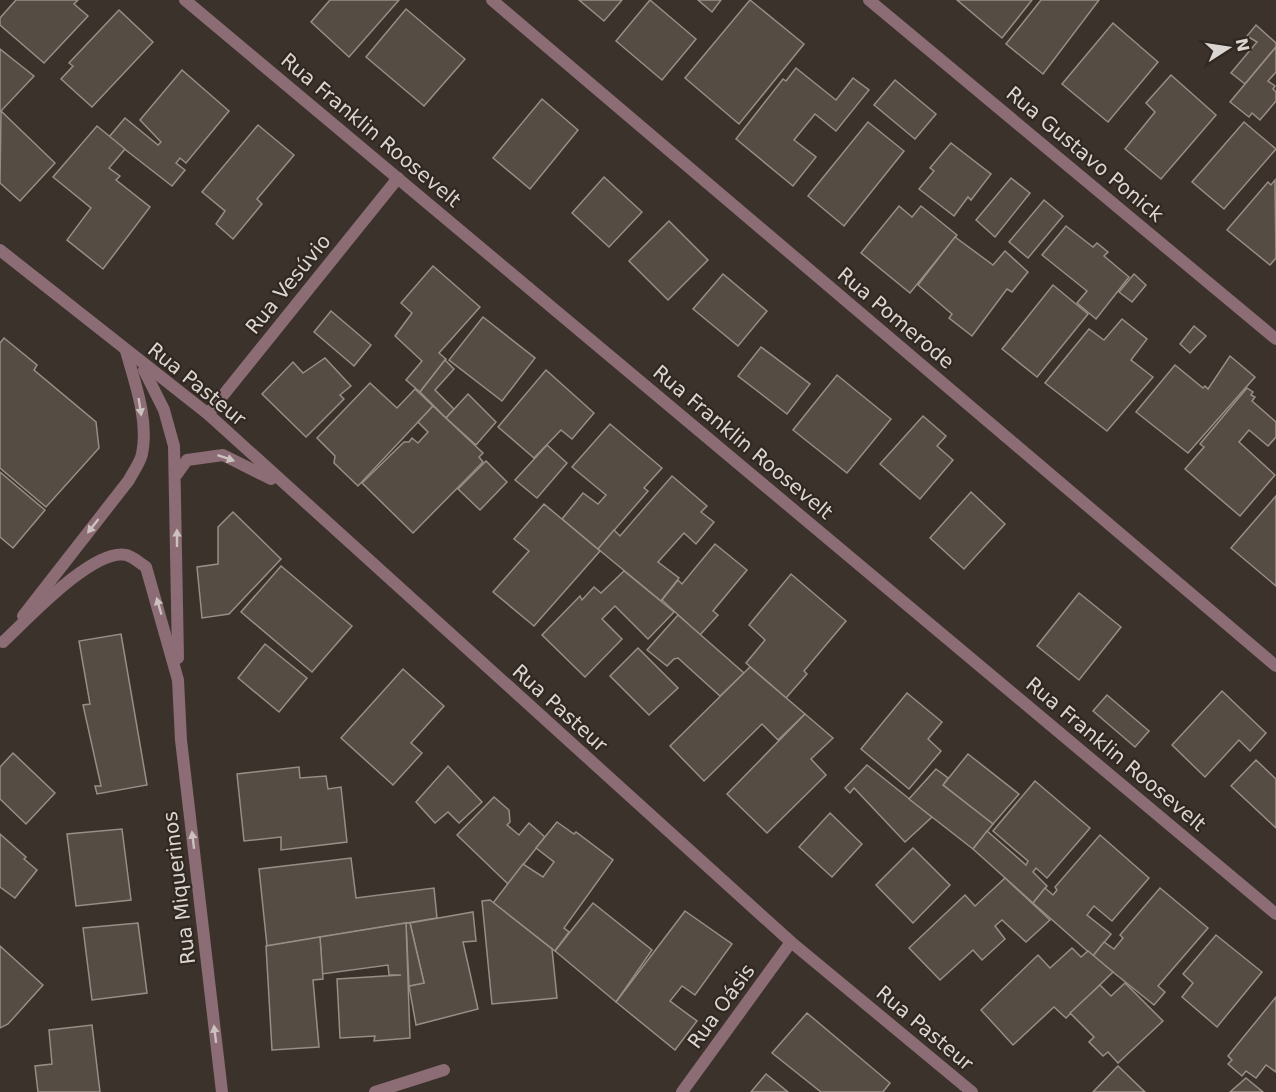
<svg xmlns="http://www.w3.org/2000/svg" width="1276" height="1092" font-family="'DejaVu Sans',sans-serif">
	<rect width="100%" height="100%" fill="#3b322b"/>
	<g fill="#554c44" stroke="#998e86" stroke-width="1.5">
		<polygon points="16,0 78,0 74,4 88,16 44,63 0,25 0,18"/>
		<polygon points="330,0 399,0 349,57 311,22"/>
		<polygon points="579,0 622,0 604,21"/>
		<polygon points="650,0 696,39 662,80 616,41"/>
		<polygon points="698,0 721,0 712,12"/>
		<polygon points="750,0 804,44 739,124 685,78"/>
		<polygon points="957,0 1032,0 1002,38"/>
		<polygon points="1041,0 1099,0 1043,74 1006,44"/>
		<polygon points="406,9 465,59 424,106 366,57"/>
		<polygon points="119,10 153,42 92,107 61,79 73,66 69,63"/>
		<polygon points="1113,23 1158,62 1108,122 1062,84"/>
		<polygon points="1256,25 1276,43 1276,47 1245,84 1231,73 1257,42 1247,36"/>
		<polygon points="1276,47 1276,72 1268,81 1275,86 1273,89 1276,92 1276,101 1260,120 1252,113 1249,117 1230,102"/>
		<polygon points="0,49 34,76 0,112"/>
		<polygon points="796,68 836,100 853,78 869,90 836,131 815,114 794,140 816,157 793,186 736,139 783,79 786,81"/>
		<polygon points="182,70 229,111 186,163 180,158 176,163 185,170 172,186 109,137 125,118 158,145 161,142 140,120"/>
		<polygon points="1171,75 1216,115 1161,179 1125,149 1155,112 1146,103"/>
		<polygon points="895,80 936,114 915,139 874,105"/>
		<polygon points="542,99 578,130 530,189 493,158"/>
		<polygon points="1,111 55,163 20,201 0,183"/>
		<polygon points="868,122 904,151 844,226 808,196"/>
		<polygon points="1244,122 1276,149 1224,209 1192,182"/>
		<polygon points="258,125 294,155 257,199 262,204 233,239 216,224 225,211 202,192"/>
		<polygon points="97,126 125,149 109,168 120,176 116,180 150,207 103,269 67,240 91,208 53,177"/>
		<polygon points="951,143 991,174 971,200 968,197 954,216 919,189 934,171 930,168"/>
		<polygon points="604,177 642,212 609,247 572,213"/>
		<polygon points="1011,178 1030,193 995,237 976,220"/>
		<polygon points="1275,180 1276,258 1270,265 1227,230 1268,182 1271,185"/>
		<polygon points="1044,200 1063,216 1028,258 1009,242"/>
		<polygon points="899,206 912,217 921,206 957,235 910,293 861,253"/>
		<polygon points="669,221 708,260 668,300 629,261"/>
		<polygon points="1066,226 1093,247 1097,243 1108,252 1104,256 1129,277 1096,319 1077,303 1087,291 1042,255"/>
		<polygon points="955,237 993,265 1005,251 1028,272 1012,292 1007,289 972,336 949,318 952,314 918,285"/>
		<polygon points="433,266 480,307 439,353 446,359 420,392 406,380 422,361 395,336 412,313 401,303"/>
		<polygon points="723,274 767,311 738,346 693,309"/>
		<polygon points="1134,274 1146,285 1132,302 1119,292"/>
		<polygon points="1053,285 1088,314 1037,377 1002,349"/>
		<polygon points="331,311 371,345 354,366 314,332"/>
		<polygon points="483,317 535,358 502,401 449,360"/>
		<polygon points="1122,319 1147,339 1131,360 1153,377 1107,431 1045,383 1089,329 1104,340"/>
		<polygon points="1194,326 1206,336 1190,353 1180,344"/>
		<polygon points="4,338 37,365 34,370 96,422 99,448 46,507 0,468 0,343"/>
		<polygon points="761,347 810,384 787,414 738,376"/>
		<polygon points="1230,356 1255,377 1188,453 1136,412 1175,365 1203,388 1205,386 1208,389"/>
		<polygon points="325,358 351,386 340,395 344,399 306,437 262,394 293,362 303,373"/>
		<polygon points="445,360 454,369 435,390 454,409 446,418 420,392"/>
		<polygon points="546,370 594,413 572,439 561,430 534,458 498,427"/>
		<polygon points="837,375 891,419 847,473 793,430"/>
		<polygon points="370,383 397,408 415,389 433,406 358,486 334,463 335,456 317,438"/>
		<polygon points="1247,388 1253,392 1251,395 1255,397 1252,401 1276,422 1276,437 1268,446 1249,430 1239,442 1275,475 1240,516 1185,469 1204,447 1200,444"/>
		<polygon points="468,394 496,422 476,445 446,418"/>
		<polygon points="433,406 483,453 479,457 483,462 413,533 362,483 404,442 409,442 412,438 418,443 428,432 418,422"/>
		<polygon points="923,416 946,436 937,446 953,460 920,499 880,464"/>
		<polygon points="610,424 662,468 644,488 648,491 598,549 562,519 583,493 598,504 606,495 572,467"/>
		<polygon points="547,445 567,463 537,498 515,480"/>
		<polygon points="486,461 507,482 480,510 458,489"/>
		<polygon points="0,472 45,510 13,548 0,537"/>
		<polygon points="672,476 707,506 701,512 714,522 696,544 684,533 658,562 679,578 661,601 598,549 614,530 620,536"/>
		<polygon points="971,492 1005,524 964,569 930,538"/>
		<polygon points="1276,496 1276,586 1231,548"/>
		<polygon points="544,504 600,551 534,626 493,592 529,551 514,539"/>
		<polygon points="233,512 281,559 229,614 202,618 197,567 218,564 218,527"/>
		<polygon points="715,544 747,570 713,611 718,615 700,635 662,600 678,580 682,584"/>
		<polygon points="281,566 352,626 312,672 241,612"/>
		<polygon points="624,571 674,612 648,639 615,606 602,619 622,639 585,677 542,635 580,596 582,600 594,587 601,593"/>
		<polygon points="791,574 846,621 804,671 807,674 786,698 746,663 765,640 749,625"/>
		<polygon points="1079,593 1121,627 1079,680 1037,646"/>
		<polygon points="678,615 744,673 720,696 678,658 674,659 667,666 647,650"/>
		<polygon points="121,634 147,785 97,794 95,786 101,786 83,705 90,704 79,641"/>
		<polygon points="265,644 307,678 279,712 238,678"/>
		<polygon points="638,648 678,688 649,715 610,676"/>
		<polygon points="750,667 805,714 778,740 762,724 704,781 670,746"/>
		<polygon points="403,669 444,706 411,743 422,753 393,785 341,738"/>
		<polygon points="1222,691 1266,733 1250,751 1239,740 1205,777 1172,745"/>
		<polygon points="907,693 942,722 928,739 941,751 909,789 861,749"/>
		<polygon points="1107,695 1149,731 1135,747 1093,711"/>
		<polygon points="805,714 833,738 811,759 826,775 767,833 727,794"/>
		<polygon points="13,753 55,793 26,824 0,799 0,767"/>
		<polygon points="968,754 1019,794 993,824 943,785"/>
		<polygon points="1256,760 1276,779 1276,828 1231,786"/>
		<polygon points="867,765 932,817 905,842 854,788 850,793 845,788"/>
		<polygon points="448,766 482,802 459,823 448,812 435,823 416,802"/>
		<polygon points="299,767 300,778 326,776 328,789 341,787 347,842 281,850 281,837 244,841 237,774"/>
		<polygon points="936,769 948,778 943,785 993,824 973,849 909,799"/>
		<polygon points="1035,781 1090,828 1047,878 1036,868 1033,872 1047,886 1033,903 973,849 987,831 1026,865 1028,861 993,831"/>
		<polygon points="494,797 509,810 510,822 507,825 519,835 529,823 545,837 508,884 457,835"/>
		<polygon points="830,813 862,844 832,877 799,847"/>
		<polygon points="557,822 574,834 576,832 613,860 564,928 569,932 555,951 493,903 523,864 543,877 554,862 536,848"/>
		<polygon points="122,829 131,900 76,906 67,834"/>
		<polygon points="0,834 26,857 24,859 37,870 15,898 0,887"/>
		<polygon points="1100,835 1149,878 1112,921 1094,906 1087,915 1111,934 1093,956 1033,903 1045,888 1053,895 1057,890 1055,887"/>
		<polygon points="913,848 950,885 913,923 876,885"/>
		<polygon points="351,858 356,898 434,888 437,918 267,946 259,869"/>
		<polygon points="1005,878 1050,920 1026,942 1002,920 995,926 1005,939 982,960 973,950 940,980 909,948 965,895 975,906"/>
		<polygon points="1160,888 1208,928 1158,986 1165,992 1154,1005 1093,956 1104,942 1114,949 1123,938 1120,935"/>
		<polygon points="490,900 552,949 557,998 492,1004 482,901"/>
		<polygon points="593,903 652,950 616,1002 555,951"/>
		<polygon points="685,911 732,944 695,995 682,986 670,1001 697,1021 675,1050 616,1002"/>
		<polygon points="473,912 476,941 463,942 478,1009 416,1025 409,986 424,983 410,923"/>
		<polygon points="138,923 147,993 92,1000 83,928"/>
		<polygon points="406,923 410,923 424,983 409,986"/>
		<polygon points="406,923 410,1038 374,1041 375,1036 340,1038 337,979 401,975 389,975 388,965 322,974 320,937"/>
		<polygon points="1216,935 1262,972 1217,1027 1182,997 1193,983 1183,974"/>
		<polygon points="320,937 323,979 313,980 319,1047 272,1050 266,946"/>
		<polygon points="0,946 43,985 8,1024 0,1028"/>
		<polygon points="1072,948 1081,957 1088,951 1113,972 1066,1018 1054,1007 1013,1045 981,1010 1038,955 1050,968"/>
		<polygon points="1125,983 1163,1021 1118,1063 1108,1052 1103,1056 1089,1042 1094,1037 1070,1013 1100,985 1111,996"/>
		<polygon points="1276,997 1276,1072 1266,1065 1256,1078 1246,1071 1242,1076 1228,1064 1232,1060 1228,1056"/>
		<polygon points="807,1013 890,1083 883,1092 821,1092 772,1053"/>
		<polygon points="92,1025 100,1092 38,1092 35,1066 52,1064 49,1030"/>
		<polygon points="1118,1066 1145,1092 1093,1092"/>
		<polygon points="766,1074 788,1092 751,1092"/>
		<polygon points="1246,1078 1263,1092 1230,1092"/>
	</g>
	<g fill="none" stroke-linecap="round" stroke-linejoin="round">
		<g stroke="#8c6c75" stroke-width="12">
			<polyline points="185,0 1276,914"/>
			<polyline points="492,0 1276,666"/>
			<polyline points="869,0 1276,339"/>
			<polyline points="0,250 208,414 791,942 972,1092"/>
			<polyline points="144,370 164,410 174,446 178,658"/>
			<polyline points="208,414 398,178"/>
			<polyline points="177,474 187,460 223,455 271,479"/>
			<path d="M23,616L129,480C133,472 140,463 142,454C149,421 135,383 126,351"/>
			<path d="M3,642C28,619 93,548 126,555C132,556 140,563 146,567L178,680L181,740L222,1092"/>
			<polyline points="375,1092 444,1070"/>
			<polyline points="682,1092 791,942"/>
		</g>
	</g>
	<defs><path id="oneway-solid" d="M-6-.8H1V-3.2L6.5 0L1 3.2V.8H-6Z" transform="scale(1.5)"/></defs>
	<g fill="#ccc1bf">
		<use href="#oneway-solid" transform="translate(140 407) rotate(81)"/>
		<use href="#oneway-solid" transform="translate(226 458) rotate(19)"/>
		<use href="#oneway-solid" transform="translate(93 526) rotate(128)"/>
		<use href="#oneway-solid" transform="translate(177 538) rotate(-90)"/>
		<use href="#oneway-solid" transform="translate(159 606) rotate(-106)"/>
		<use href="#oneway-solid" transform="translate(193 840) rotate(-97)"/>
		<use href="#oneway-solid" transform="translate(215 1034) rotate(-97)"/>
	</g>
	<g text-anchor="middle" stroke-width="4.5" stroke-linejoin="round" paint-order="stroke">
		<g font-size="20" fill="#dcd6d2" stroke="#312822">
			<text transform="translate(371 130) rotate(40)" y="7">Rua Franklin Roosevelt</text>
			<text transform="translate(1085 154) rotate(40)" y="7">Rua Gustavo Ponick</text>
			<text transform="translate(288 284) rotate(-51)" y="7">Rua Vesúvio</text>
			<text transform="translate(896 318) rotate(40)" y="7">Rua Pomerode</text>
			<text transform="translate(197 384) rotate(39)" y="7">Rua Pasteur</text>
			<text transform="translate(743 442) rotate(40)" y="7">Rua Franklin Roosevelt</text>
			<text transform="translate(560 708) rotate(42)" y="7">Rua Pasteur</text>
			<text transform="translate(1116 754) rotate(40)" y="7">Rua Franklin Roosevelt</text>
			<text transform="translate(179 888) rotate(-97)" y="7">Rua Miquerinos</text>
			<text transform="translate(721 1006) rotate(-54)" y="7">Rua Oásis</text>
			<text transform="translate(925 1028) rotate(40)" y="7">Rua Pasteur</text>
		</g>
	</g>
	<g transform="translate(1228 48) rotate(78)" stroke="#312822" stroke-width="4.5" paint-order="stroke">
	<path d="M0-4.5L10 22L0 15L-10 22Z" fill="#dcd6d2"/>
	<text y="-9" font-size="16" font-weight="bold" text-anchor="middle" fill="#dcd6d2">N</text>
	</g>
</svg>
